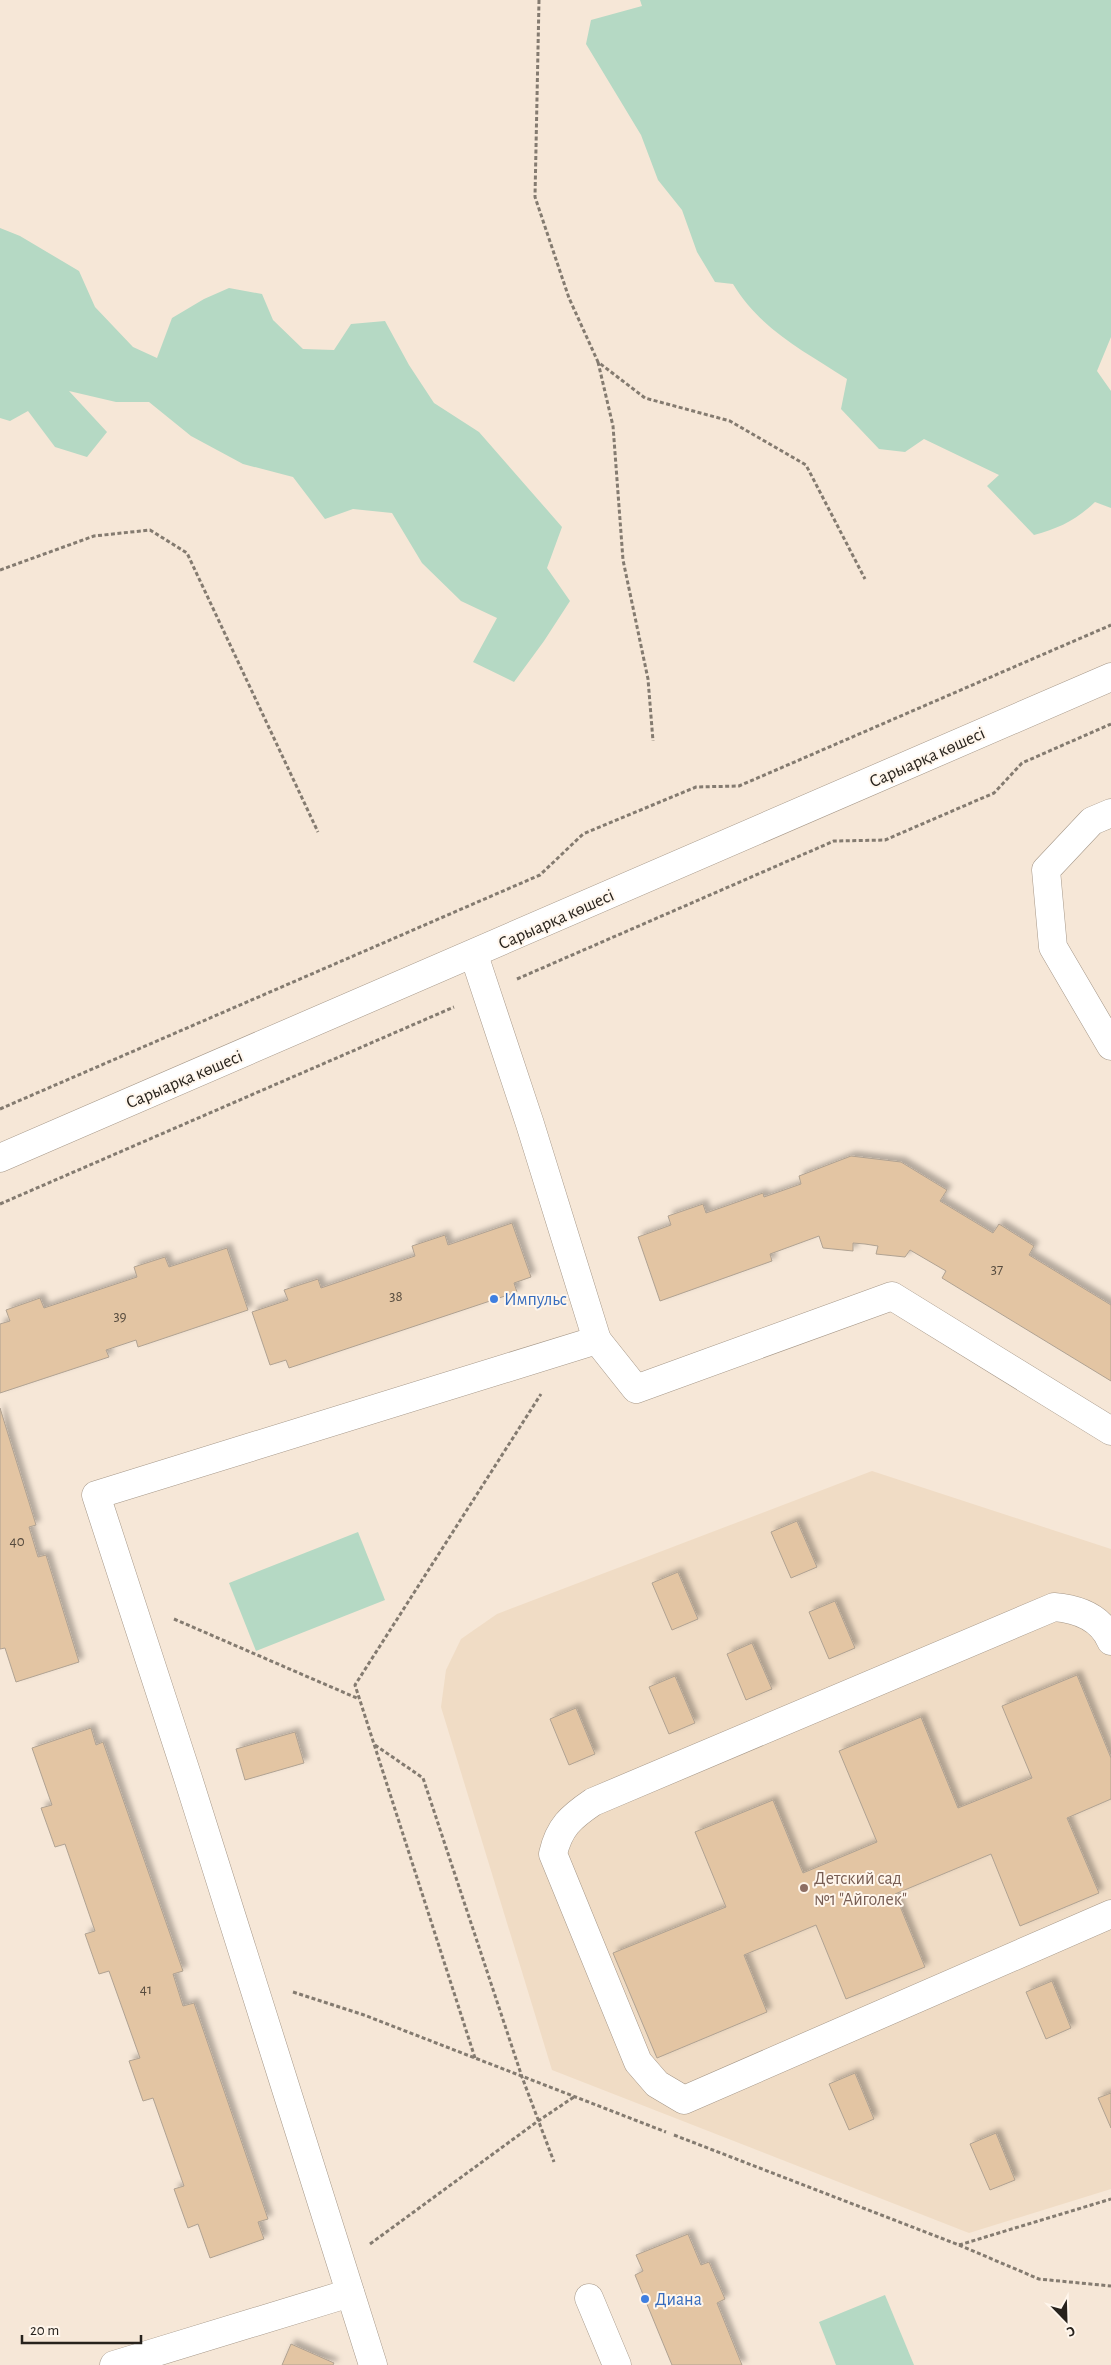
<svg xmlns="http://www.w3.org/2000/svg" width="1111" height="2365" font-family="'Alegreya Sans',sans-serif">
	<defs>
		<filter id="shadow"><feDropShadow dx="4.5" dy="-4.5" stdDeviation="2.5" flood-color="#0004"/></filter>
	</defs>
	<rect width="100%" height="100%" fill="#f6e7d7"/>
	<polygon fill="#f0dcc5" points="872,1471 1111,1549 1111,2189 969,2233 552,2070 441,1707 446,1670 461,1639 497,1614"/>
	<g fill="#b5d9c4">
		<path d="M640,0H1111V337L1097,371L1111,391V508L1095,502C1075,521 1059,528 1034,535L987,486L999,475L924,439L905,452L879,449L841,409L847,379C803,350 762,331 733,284L715,282L697,252L682,210L658,180L641,135L586,44L591,20L642,6Z"/>
		<polygon points="0,228 20,236 79,271 95,307 133,347 157,358 172,318 204,299 229,288 262,294 273,320 303,349 334,350 351,324 385,321 409,365 434,403 479,432 562,527 547,568 570,601 544,641 514,682 473,662 497,618 461,601 422,563 392,513 353,509 325,519 293,477 243,464 191,436 149,402 116,402 69,391 107,432 87,457 55,447 28,411 10,421 0,418"/>
		<polygon points="358,1532 385,1600 256,1651 229,1583"/>
		<polygon points="885,2295 914,2365 836,2365 819,2322"/>
	</g>
	<g fill="#e3c5a3" stroke="#b0a292" filter="url(#shadow)">
		<polygon points="851,1156 901,1162 947,1190 940,1201 993,1233 999,1224 1034,1246 1029,1255 1111,1305 1111,1381 942,1278 946,1271 910,1250 905,1257 876,1254 878,1246 865,1244 853,1243 853,1251 823,1248 819,1236 770,1254 772,1261 660,1301 638,1237 671,1225 668,1216 703,1204 706,1213 763,1193 764,1197 801,1184 799,1176"/>
		<polygon points="512,1223 531,1277 514,1283 517,1292 289,1368 286,1360 270,1365 252,1312 288,1300 284,1290 318,1279 321,1288 415,1256 412,1246 445,1235 448,1245"/>
		<polygon points="227,1248 248,1310 138,1347 136,1340 106,1350 109,1357 0,1393 0,1324 10,1321 6,1310 40,1298 44,1308 137,1277 134,1267 165,1257 169,1267"/>
		<polygon points="0,1408 36,1525 29,1527 38,1557 46,1555 79,1662 16,1682 5,1648 0,1649"/>
		<polygon points="797,1521 817,1567 791,1578 771,1532"/>
		<polygon points="678,1572 698,1619 672,1630 652,1583"/>
		<polygon points="835,1601 855,1648 829,1659 809,1612"/>
		<polygon points="752,1643 772,1689 746,1700 727,1654"/>
		<polygon points="1077,1675 1111,1758 1111,1799 1067,1818 1099,1893 1020,1926 991,1854 895,1894 925,1967 846,1999 816,1925 744,1955 767,2012 657,2058 613,1953 726,1907 695,1832 773,1800 803,1873 877,1842 839,1751 921,1717 958,1808 1032,1778 1002,1706"/>
		<polygon points="675,1676 695,1723 669,1734 649,1687"/>
		<polygon points="576,1708 595,1754 569,1765 550,1719"/>
		<polygon points="91,1728 96,1745 103,1742 183,1971 173,1974 183,2006 194,2003 268,2219 258,2222 264,2239 210,2258 198,2224 188,2228 174,2189 184,2186 153,2098 143,2101 129,2061 140,2058 109,1971 99,1974 85,1934 95,1931 65,1844 55,1847 41,1808 52,1805 32,1748"/>
		<polygon points="295,1732 304,1763 245,1780 236,1749"/>
		<polygon points="1052,1981 1071,2028 1046,2039 1026,1992"/>
		<polygon points="855,2073 874,2119 849,2130 829,2084"/>
		<polygon points="1111,2093 1111,2128 1098,2098"/>
		<polygon points="996,2133 1015,2180 990,2190 970,2144"/>
		<polygon points="688,2234 701,2265 709,2262 725,2299 717,2303 742,2365 672,2365 635,2275 643,2271 636,2255"/>
		<polygon points="291,2344 334,2363 333,2365 282,2365"/>
	</g>
	<g fill="none" stroke-linecap="round" stroke-linejoin="round">
		<defs>
			<g id="minor">
				<polyline points="1111,813 1092,821 1046,870 1053,947 1111,1046"/>
				<polyline points="474,955 530,1124 597,1340"/>
				<polyline points="0,1158 1111,677"/>
				<path d="M1111,1641C1101,1617 1078,1609 1054,1607L593,1802C571,1817 559,1827 553,1854L638,2062L657,2084L684,2100L1111,1914"/>
				<polyline points="589,2298 617,2365"/>
				<polyline points="114,2365 350,2293"/>
				<polyline points="373,2365 188,1778 96,1495 597,1340 636,1389 892,1296 1111,1431"/>
			</g>
		</defs>
		<use href="#minor" stroke="#a59788" stroke-width="29"/>
		<g stroke="#847b70" stroke-width="3" stroke-dasharray="4 2.5" stroke-linecap="butt">
			<polyline points="539,0 535,197 569,298 598,362 645,398 730,421 806,465 865,579"/>
			<polyline points="598,362 613,426 623,560 648,679 653,741"/>
			<polyline points="0,570 94,536 150,530 187,553 318,832"/>
			<polyline points="517,979 834,841 885,840 994,793 1022,763 1111,724"/>
			<polyline points="0,1109 540,875 583,834 696,787 739,786 1111,625"/>
			<polyline points="0,1204 454,1007"/>
			<polyline points="174,1619 359,1699"/>
			<polyline points="375,1745 423,1778 522,2077 554,2162"/>
			<polyline points="293,1992 364,2015 666,2132"/>
			<polyline points="475,2058 355,1685 541,1394"/>
			<polyline points="674,2135 959,2245 1039,2279 1111,2286"/>
			<polyline points="370,2244 538,2121 574,2097"/>
			<polyline points="959,2245 1111,2199"/>
		</g>
		<use href="#minor" stroke="#fff" stroke-width="28"/>
	</g>
	<g fill="#3f7fe0" stroke="#fff6ec" stroke-width="2">
		<circle cx="494" cy="1299" r="5"/>
		<circle cx="645" cy="2299" r="5"/>
	</g>
	<circle fill="#8d6e63" stroke="#fff6ec" stroke-width="2" cx="804" cy="1888" r="5"/>
	<g text-anchor="middle" stroke-width="4" stroke-linejoin="round" paint-order="stroke">
		<g font-size="15" fill="#564b3e">
			<text x="997" y="1274">37</text>
			<text x="396" y="1301">38</text>
			<text x="120" y="1321">39</text>
			<text x="17" y="1546">40</text>
			<text x="146" y="1994">41</text>
		</g>
		<g font-size="18" fill="#27221c" stroke="#fff6ec">
			<text transform="translate(927 757) rotate(-24)" y="6">Сарыарқа көшесі</text>
			<text transform="translate(556 919) rotate(-24)" y="6">Сарыарқа көшесі</text>
			<text transform="translate(184 1079) rotate(-23)" y="6">Сарыарқа көшесі</text>
		</g>
		<g font-size="18" fill="#366cbe" stroke="#fff6ec" text-anchor="start">
			<text x="504" y="1305">Импульс</text>
			<text x="655" y="2305">Диана</text>
		</g>
		<g font-size="18" fill="#785e54" stroke="#fff6ec" text-anchor="start">
			<text x="814" y="1884">Детский сад<tspan x="814" dy="21">№1 "Айголек"</tspan></text>
		</g>
	</g>
	<g transform="translate(1066 2320) rotate(157)" stroke="#fff6ec" stroke-width="4" paint-order="stroke">
	<path d="M0-4L9 19L0 12L-9 19Z" fill="#27221c"/>
	<text y="-8" font-size="14" font-weight="bold" text-anchor="middle" fill="#27221c">С</text>
	</g>
	<path d="M22 2335v8h119v-8" fill="none" stroke="#27221c" stroke-width="2.5"/>
	<text x="30" y="2335" font-size="15" fill="#27221c" stroke="#fff6ec" stroke-width="4" paint-order="stroke">20 m</text>
</svg>
